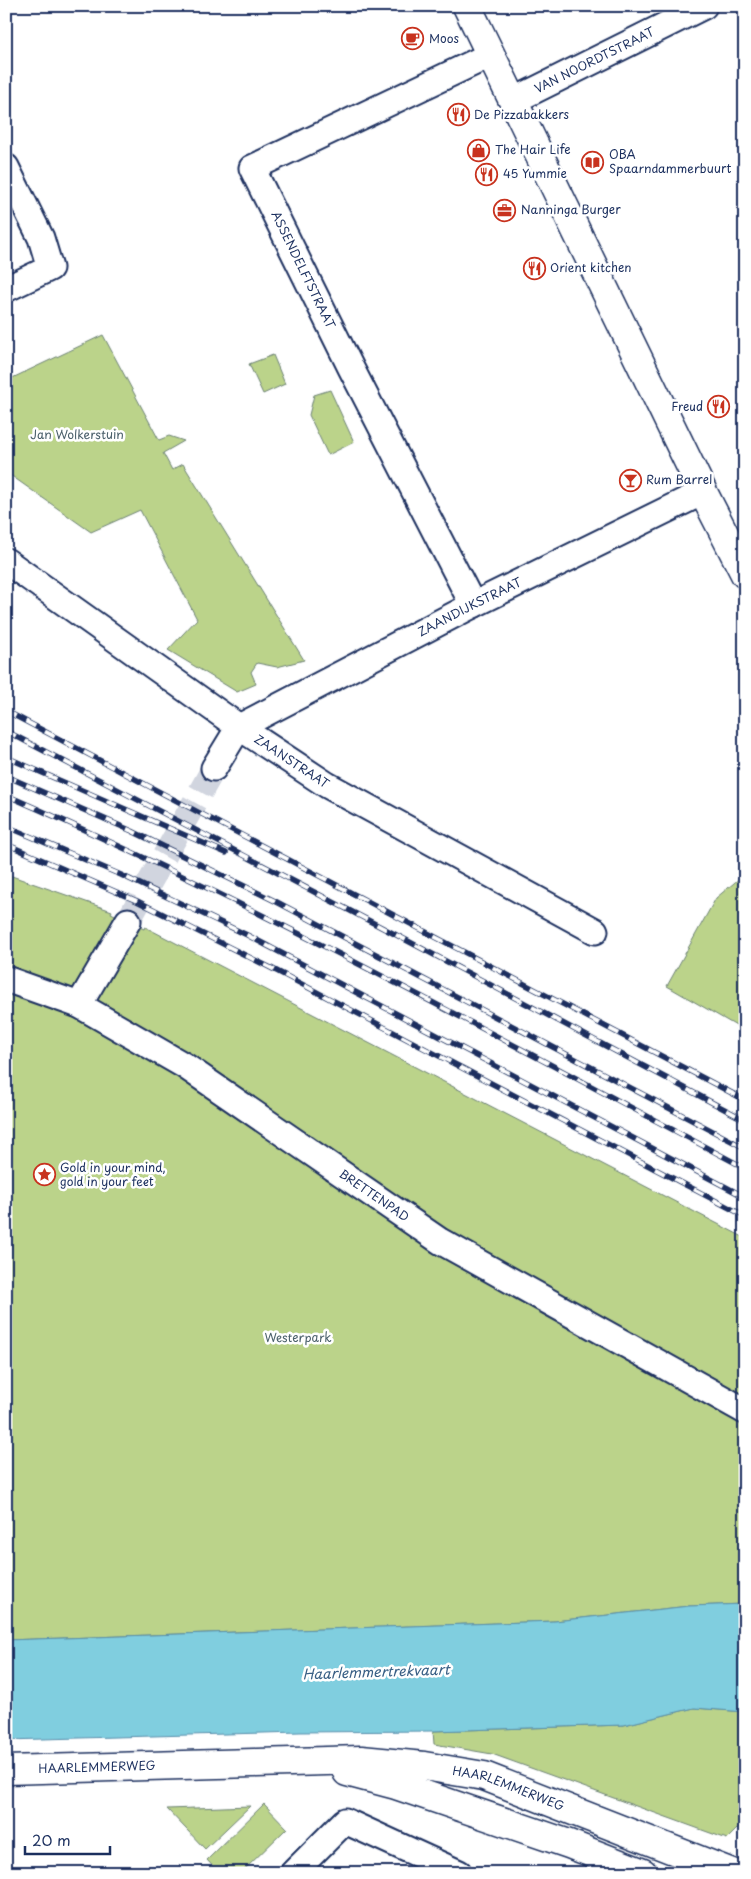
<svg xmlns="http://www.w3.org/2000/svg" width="751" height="1879" font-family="'Playpen Sans',sans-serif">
	<rect width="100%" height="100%" fill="#fff"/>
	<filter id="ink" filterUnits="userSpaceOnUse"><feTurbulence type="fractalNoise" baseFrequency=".02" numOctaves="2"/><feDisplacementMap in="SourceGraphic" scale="10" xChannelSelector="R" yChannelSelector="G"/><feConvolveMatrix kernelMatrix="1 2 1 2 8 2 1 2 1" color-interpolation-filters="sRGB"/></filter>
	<g filter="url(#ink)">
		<g fill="#bbd38a" stroke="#6b8174">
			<polygon points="103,335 159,440 169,436 184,441 163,453 172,470 183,464 304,660 277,667 257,663 251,672 256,684 237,692 168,650 197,619 140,510 91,532 6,472 6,381"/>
			<polygon points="273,355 285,384 263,394 249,364"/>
			<polygon points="330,390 354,442 328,455 309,415 314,395"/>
			<polygon points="6,874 112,911 111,913 144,929 145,927 745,1238 745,1604 689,1606 555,1621 6,1640"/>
			<polygon points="745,877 745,1031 667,986 716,898 740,878"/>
			<polygon points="694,1708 745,1712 745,1821 727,1839 492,1754 434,1744 433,1731 624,1725"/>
			<polygon points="264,1804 287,1828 241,1873 219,1873 207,1860"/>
			<polygon points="250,1806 205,1849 167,1809"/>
		</g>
		<polygon fill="#80cedf" stroke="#588eab" points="745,1604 745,1712 694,1708 624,1725 433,1731 300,1732 6,1740 6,1640 555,1621 689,1606"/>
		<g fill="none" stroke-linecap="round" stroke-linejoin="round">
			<polyline stroke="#d1d5df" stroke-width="25" stroke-dasharray="25 12" stroke-linecap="butt" points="128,921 214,768"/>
			<defs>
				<g id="street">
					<path id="s1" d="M513,101L704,6"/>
					<polyline points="6,167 41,238 50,268 6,289"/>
					<path id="s2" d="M6,561L239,727L327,785L595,931"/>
					<polyline points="473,605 351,368 252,168 490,55"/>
					<path id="s3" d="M239,727L473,605L703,492"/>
					<polyline points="214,768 239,727"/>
					<path id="s4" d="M6,979L79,1005L185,1066L440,1241L745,1411"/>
					<polyline points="79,1005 128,921"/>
					<polyline points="293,1873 345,1821 459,1873"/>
				</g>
				<g id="secondary">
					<polyline points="467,6 703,492 745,574"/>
					<path id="s5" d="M6,1770L361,1760L424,1766L484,1776L732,1873"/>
					<polyline points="347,1772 396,1785 569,1844 643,1873"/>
				</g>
			</defs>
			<use href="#street" stroke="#1b2f5e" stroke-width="29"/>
			<use href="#secondary" stroke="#1b2f5e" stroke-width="31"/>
			<use href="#street" stroke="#fff" stroke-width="25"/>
			<use href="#secondary" stroke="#fff" stroke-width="28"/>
			<defs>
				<g id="rail">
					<polyline points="6,711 745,1100"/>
					<polyline points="6,731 406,940 745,1120"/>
					<polyline points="6,757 226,853"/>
					<polyline points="6,776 132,831 275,901 745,1148"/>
					<path d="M6,795C259,905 501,1039 745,1168"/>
					<polyline points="6,826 121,875 247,935 745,1197"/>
					<polyline points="6,844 137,901 269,967 745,1216"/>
				</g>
			</defs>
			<use href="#rail" stroke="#1b2f5e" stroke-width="5.5"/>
			<use href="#rail" stroke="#fff" stroke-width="4" stroke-dasharray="11" stroke-linecap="butt"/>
		</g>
	</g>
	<defs>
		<symbol id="cafe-ring" viewBox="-11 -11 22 22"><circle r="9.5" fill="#fff" stroke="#c8321e" stroke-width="1.5"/><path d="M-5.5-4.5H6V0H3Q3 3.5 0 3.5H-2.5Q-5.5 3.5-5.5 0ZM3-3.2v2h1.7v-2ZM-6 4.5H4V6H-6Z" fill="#c8321e"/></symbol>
		<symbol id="restaurant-ring" viewBox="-11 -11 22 22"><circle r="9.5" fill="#fff" stroke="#c8321e" stroke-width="1.5"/><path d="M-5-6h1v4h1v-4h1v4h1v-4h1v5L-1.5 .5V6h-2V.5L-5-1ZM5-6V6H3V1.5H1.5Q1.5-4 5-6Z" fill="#c8321e"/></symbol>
		<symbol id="shop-ring" viewBox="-11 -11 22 22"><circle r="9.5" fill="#fff" stroke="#c8321e" stroke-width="1.5"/><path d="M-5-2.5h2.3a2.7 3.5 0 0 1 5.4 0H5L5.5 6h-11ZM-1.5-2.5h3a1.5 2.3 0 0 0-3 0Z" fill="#c8321e"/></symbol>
		<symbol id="library-ring" viewBox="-11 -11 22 22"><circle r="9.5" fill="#fff" stroke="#c8321e" stroke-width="1.5"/><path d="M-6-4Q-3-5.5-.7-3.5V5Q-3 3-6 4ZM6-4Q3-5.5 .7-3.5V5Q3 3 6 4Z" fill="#c8321e"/></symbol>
		<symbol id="office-ring" viewBox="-11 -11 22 22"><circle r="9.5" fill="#fff" stroke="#c8321e" stroke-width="1.5"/><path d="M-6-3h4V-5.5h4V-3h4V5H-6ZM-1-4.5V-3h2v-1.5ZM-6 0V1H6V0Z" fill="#c8321e"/></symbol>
		<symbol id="bar-ring" viewBox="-11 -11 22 22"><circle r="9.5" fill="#fff" stroke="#c8321e" stroke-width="1.5"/><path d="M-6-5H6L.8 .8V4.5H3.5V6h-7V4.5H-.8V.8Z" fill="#c8321e"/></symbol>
		<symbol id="sight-ring" viewBox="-11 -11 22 22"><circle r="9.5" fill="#fff" stroke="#c8321e" stroke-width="1.5"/><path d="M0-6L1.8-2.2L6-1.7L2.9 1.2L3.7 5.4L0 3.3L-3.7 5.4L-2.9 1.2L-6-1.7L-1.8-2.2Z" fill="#c8321e"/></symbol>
	</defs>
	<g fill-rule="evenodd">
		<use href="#cafe-ring" x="400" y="26" width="25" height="25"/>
		<use href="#restaurant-ring" x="446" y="102" width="25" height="25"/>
		<use href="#shop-ring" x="466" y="138" width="25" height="25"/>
		<use href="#library-ring" x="580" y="150" width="25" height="25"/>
		<use href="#restaurant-ring" x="474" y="162" width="25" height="25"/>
		<use href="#office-ring" x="492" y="198" width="25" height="25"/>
		<use href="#restaurant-ring" x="522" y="256" width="25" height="25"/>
		<use href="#restaurant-ring" x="706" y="394" width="25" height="25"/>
		<use href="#bar-ring" x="618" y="468" width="25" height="25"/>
		<use href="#sight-ring" x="32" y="1162" width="25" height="25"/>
	</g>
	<g text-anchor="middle" stroke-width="5" stroke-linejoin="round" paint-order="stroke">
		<g font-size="12" fill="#1b2f5e" stroke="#fff" text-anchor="start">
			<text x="429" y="43">Moos</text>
			<text x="474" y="119">De Pizzabakkers</text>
			<text x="495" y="154">The Hair Life</text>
			<text x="609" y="159">OBA<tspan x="609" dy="14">Spaarndammerbuurt</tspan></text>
			<text x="503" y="178">45 Yummie</text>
			<text x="521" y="214">Nanninga Burger</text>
			<text x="550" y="272">Orient kitchen</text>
			<text x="703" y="411" text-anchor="end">Freud</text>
			<text x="646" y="484">Rum Barrel</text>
			<text x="60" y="1172">Gold in your mind,<tspan x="60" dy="14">gold in your feet</tspan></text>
		</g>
		<g font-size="12" fill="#1b2f5e" stroke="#fff">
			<text dy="4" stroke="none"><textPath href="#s1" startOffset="91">VAN NOORDTSTRAAT</textPath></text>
			<text transform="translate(303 270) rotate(64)" y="4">ASSENDELFTSTRAAT</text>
			<text dy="4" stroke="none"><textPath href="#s3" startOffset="260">ZAANDIJKSTRAAT</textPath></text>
			<text dy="4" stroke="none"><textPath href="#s2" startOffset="349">ZAANSTRAAT</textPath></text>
			<text dy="4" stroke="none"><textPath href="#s4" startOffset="429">BRETTENPAD</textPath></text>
			<text dy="4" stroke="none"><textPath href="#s5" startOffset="91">HAARLEMMERWEG</textPath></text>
			<text dy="4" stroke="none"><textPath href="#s5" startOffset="506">HAARLEMMERWEG</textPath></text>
		</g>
		<g font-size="12" fill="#4b606b" stroke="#fff">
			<text x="77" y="439">Jan Wolkerstuin</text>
			<text x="298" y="1342">Westerpark</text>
		</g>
		<g font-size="14" font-style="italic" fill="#395f85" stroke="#fff">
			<text transform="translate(376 1672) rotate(-2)" y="5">Haarlemmertrekvaart</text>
		</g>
	</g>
	<rect width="751" height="1879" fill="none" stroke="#fff" stroke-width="25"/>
	<rect x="12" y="12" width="726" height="1854" fill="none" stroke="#1b2f5e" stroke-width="2" filter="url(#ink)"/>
	<path d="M25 1846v8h85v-8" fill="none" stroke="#1b2f5e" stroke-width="2.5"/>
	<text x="32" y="1846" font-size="15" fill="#1b2f5e" stroke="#ffffff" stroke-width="4" paint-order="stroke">20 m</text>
</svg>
